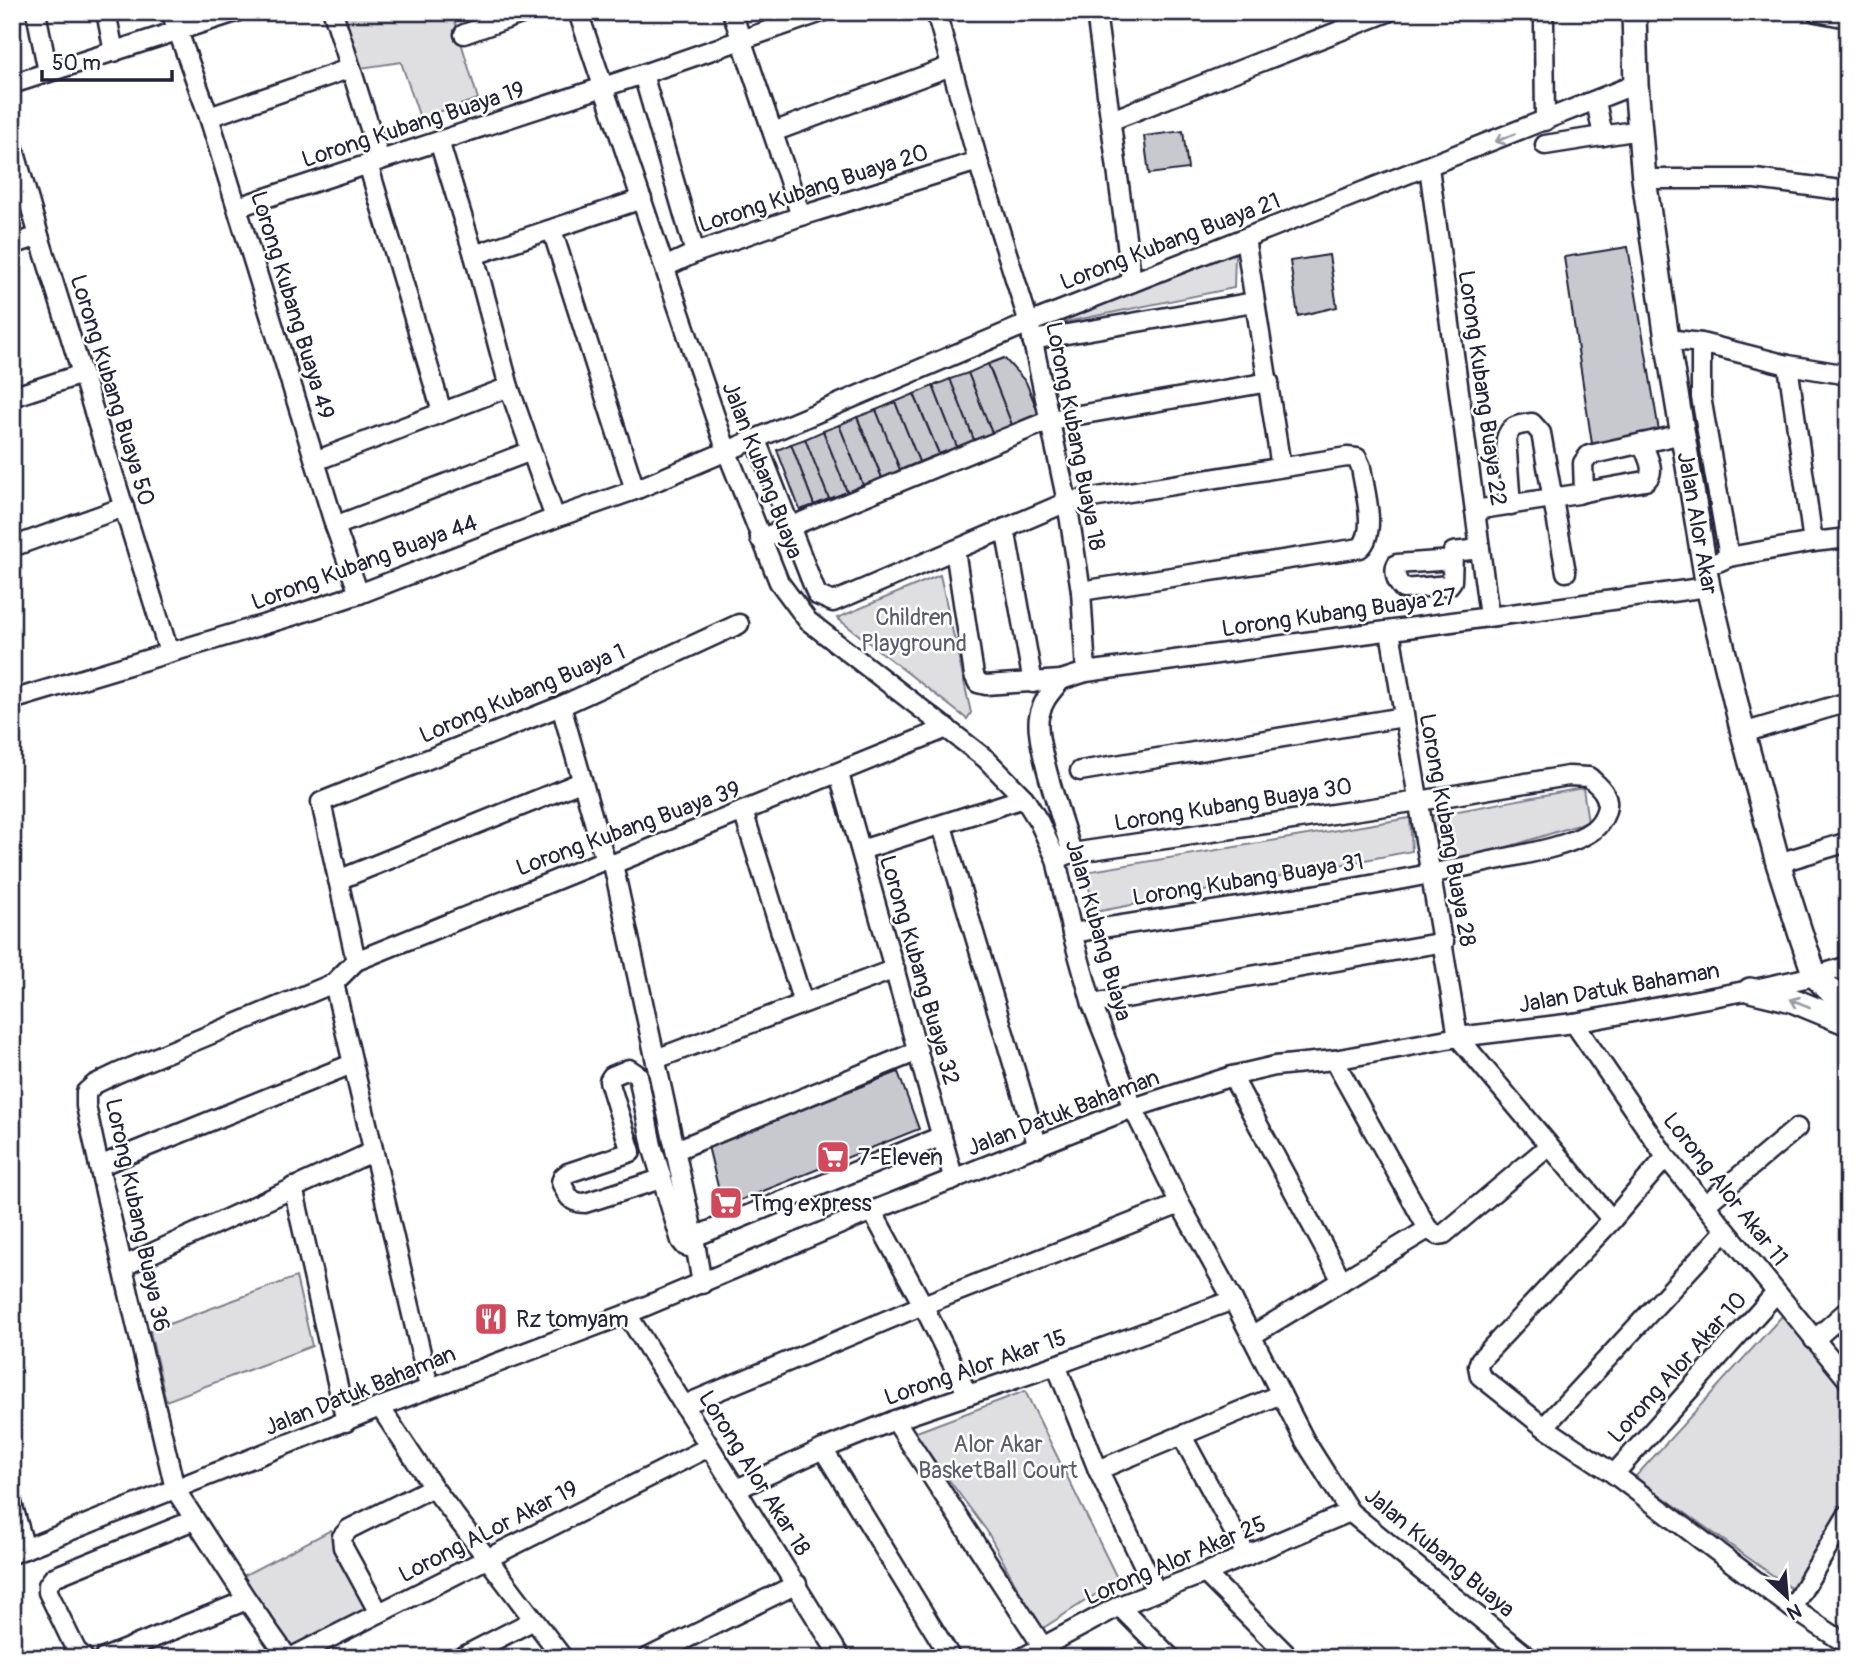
<svg xmlns="http://www.w3.org/2000/svg" width="1860" height="1670" font-family="Pangolin,sans-serif">
	<rect width="100%" height="100%" fill="#fff"/>
	<filter id="ink" filterUnits="userSpaceOnUse"><feTurbulence type="fractalNoise" baseFrequency=".0143" numOctaves="2"/><feDisplacementMap in="SourceGraphic" scale="14" xChannelSelector="R" yChannelSelector="G"/><feConvolveMatrix kernelMatrix="1 2 1 2 8 2 1 2 1" color-interpolation-filters="sRGB"/></filter>
	<g filter="url(#ink)">
		<g fill="#dfdfe2" stroke="#80808e" stroke-width="2">
			<polygon points="343,12 452,12 478,99 420,118 401,62 361,68"/>
			<polygon points="1235,253 1234,288 1051,325"/>
			<polygon points="940,575 971,713 967,719 837,618"/>
			<polygon points="1583,788 1588,822 1443,867 1431,816"/>
			<polygon points="1410,818 1412,851 1095,912 1085,872"/>
			<polygon points="296,1277 312,1346 166,1401 150,1331"/>
			<polygon points="1784,1314 1848,1387 1848,1505 1796,1592 1635,1477"/>
			<polygon points="1025,1391 1118,1580 1040,1630 987,1531 914,1433"/>
			<polygon points="331,1530 373,1611 293,1650 241,1577"/>
		</g>
		<g fill="#c8c8cf" stroke="#22223b" stroke-width="2">
			<polygon points="1183,131 1188,169 1149,174 1144,136"/>
			<polygon points="1628,247 1659,431 1592,444 1564,257"/>
			<polygon points="1329,255 1337,307 1298,316 1290,261"/>
			<polygon points="1004,358 1026,382 1039,414 1012,425 988,364"/>
			<polygon points="988,364 1012,425 992,433 968,373"/>
			<polygon points="968,373 992,433 974,440 950,379"/>
			<polygon points="950,379 974,440 957,447 933,386"/>
			<polygon points="933,386 957,447 939,454 914,394"/>
			<polygon points="914,394 939,454 919,462 895,402"/>
			<polygon points="895,402 919,462 900,470 876,410"/>
			<polygon points="876,410 900,470 882,478 857,417"/>
			<polygon points="857,417 882,478 863,485 839,425"/>
			<polygon points="839,425 863,485 847,492 823,431"/>
			<polygon points="823,431 847,492 829,499 805,439"/>
			<polygon points="805,439 829,499 814,505 791,444"/>
			<polygon points="791,444 814,505 800,510 777,450"/>
			<polygon points="898,1072 919,1129 723,1207 708,1146"/>
		</g>
		<g fill="none" stroke-linecap="round" stroke-linejoin="round">
			<defs>
				<g id="minor">
					<polyline points="36,12 48,72"/>
					<polyline points="106,12 114,52"/>
					<polyline points="171,12 209,117 335,526 359,594"/>
					<polyline points="333,12 380,160"/>
					<polyline points="578,12 727,452 779,582 808,621 986,759 1024,798 1039,822 1056,859 1072,933 1092,1004 1133,1108 1180,1204 1233,1300 1305,1441 1350,1512 1529,1658"/>
					<polyline points="732,12 801,216"/>
					<polyline points="936,12 978,161 1029,323 1067,502 1081,591 1086,672"/>
					<polyline points="1096,12 1132,282"/>
					<polyline points="1816,12 1848,18"/>
					<polyline points="1544,23 1545,121"/>
					<polyline points="464,34 527,12"/>
					<polyline points="643,74 695,253"/>
					<polyline points="12,84 236,12"/>
					<polyline points="1596,101 1603,136"/>
					<polyline points="209,117 351,68"/>
					<polyline points="1112,120 1388,12"/>
					<polyline points="773,132 951,66"/>
					<polyline points="439,141 474,255 509,387 555,518"/>
					<polyline points="12,142 39,236 169,652"/>
					<polyline points="1545,145 1640,130"/>
					<polyline points="368,164 442,412"/>
					<polyline points="1429,167 1489,616"/>
					<polyline points="1644,179 1755,179 1848,191"/>
					<polyline points="238,207 643,74 822,12"/>
					<polyline points="552,230 635,490"/>
					<polyline points="1245,238 1281,467"/>
					<polyline points="12,245 39,236"/>
					<polyline points="474,255 642,199"/>
					<polyline points="665,267 695,253 801,216 978,161"/>
					<polyline points="1667,339 1701,343 1788,365 1848,375"/>
					<polyline points="1032,340 1254,302"/>
					<polyline points="1701,343 1701,397 1729,557"/>
					<polyline points="1788,365 1813,542"/>
					<polyline points="12,397 82,374"/>
					<path d="M756,440L817,595L833,602L1067,502L1347,457L1357,458L1361,467C1364,489 1378,532 1360,548L1081,591"/>
					<polyline points="315,461 509,387"/>
					<path d="M1584,492L1645,481C1658,472 1646,455 1642,443"/>
					<path d="M1511,505L1506,439C1510,425 1518,425 1532,423L1541,433L1566,572"/>
					<polyline points="1475,510 1578,494 1584,492 1583,463 1589,455 1683,434"/>
					<polyline points="335,526 531,451"/>
					<polyline points="1005,528 1033,683"/>
					<polyline points="760,539 1050,420 1269,382"/>
					<polyline points="12,547 124,507"/>
					<polyline points="955,550 974,675 978,683 986,685 1061,680 1086,672 1708,587"/>
					<path d="M1452,560L1397,564C1393,572 1397,583 1403,589L1449,585L1452,581L1453,552L1480,549"/>
					<polyline points="1718,562 1729,557 1813,542 1848,538"/>
					<polyline points="1390,631 1458,1037 1612,1220"/>
					<path d="M1061,680C1051,692 1042,701 1039,717C1034,742 1064,825 1072,853"/>
					<polyline points="12,700 289,617 359,594 555,518 635,490 1029,323 1636,84"/>
					<polyline points="561,706 605,860"/>
					<polyline points="1743,733 1848,702"/>
					<polyline points="1080,771 1403,717"/>
					<polyline points="839,774 954,1180"/>
					<polyline points="743,811 803,1003"/>
					<polyline points="942,826 1038,1147"/>
					<polyline points="861,850 1024,798"/>
					<path d="M1056,859L1072,853L1419,801L1568,776L1589,777C1594,782 1601,787 1604,793C1612,805 1603,822 1593,830C1571,847 1519,855 1491,861C1353,892 1212,910 1072,933"/>
					<polyline points="1778,863 1848,842"/>
					<polyline points="613,864 694,1237 702,1284"/>
					<polyline points="338,880 581,782"/>
					<polyline points="356,961 321,802 561,706 739,624"/>
					<polyline points="334,983 429,1387"/>
					<polyline points="1092,1004 1444,942"/>
					<polyline points="1574,1023 1666,1157 1848,1380"/>
					<polyline points="656,1059 895,969"/>
					<polyline points="1334,1060 1428,1229 1437,1235 1444,1234 1549,1146"/>
					<polyline points="1232,1076 1342,1281"/>
					<polyline points="676,1150 918,1051"/>
					<polyline points="1666,1157 1612,1220 1480,1360 1478,1366 1480,1376 1544,1427 1614,1474 1792,1608 1848,1645"/>
					<polyline points="99,1166 352,1064"/>
					<path d="M661,1179L585,1203C570,1203 567,1195 561,1182L563,1177L568,1173L631,1152L609,1081L612,1076L629,1069L638,1075L652,1146L681,1241L685,1246L696,1249"/>
					<polyline points="293,1187 346,1422"/>
					<polyline points="1705,1205 1797,1128"/>
					<polyline points="872,1211 923,1305 968,1395"/>
					<polyline points="694,1237 942,1136"/>
					<polyline points="124,1266 372,1152"/>
					<polyline points="627,1314 841,1658"/>
					<polyline points="1251,1336 1428,1229"/>
					<polyline points="1814,1340 1848,1310"/>
					<polyline points="1056,1365 1098,1470 1156,1591"/>
					<polyline points="684,1405 923,1305 1180,1204"/>
					<polyline points="380,1407 433,1487 563,1658"/>
					<polyline points="895,1420 1043,1647 1053,1658"/>
					<polyline points="1544,1427 1725,1231"/>
					<polyline points="1182,1436 1247,1556"/>
					<polyline points="823,1449 951,1658"/>
					<polyline points="1098,1470 1281,1394"/>
					<polyline points="1614,1474 1776,1293"/>
					<polyline points="737,1489 823,1449 895,1420 1056,1365 1233,1300"/>
					<polyline points="12,1503 25,1549"/>
					<polyline points="12,1554 380,1407 627,1314 872,1211 1133,1108 1232,1076 1275,1066 1334,1060 1458,1037 1574,1023 1750,990 1815,976 1848,966"/>
					<polyline points="1205,1573 1290,1658"/>
					<polyline points="1119,1606 1171,1658"/>
					<polyline points="1792,1608 1848,1514"/>
					<polyline points="379,1613 343,1547 342,1537 349,1529 433,1487"/>
					<polyline points="84,1658 76,1650 48,1592 48,1585 54,1577 194,1520"/>
					<polyline points="104,1658 247,1600"/>
					<polyline points="288,1658 247,1600 175,1489 99,1166 86,1106 86,1092 95,1084 118,1073 334,983 356,961 605,860 613,864 947,728"/>
					<polyline points="290,1658 709,1447"/>
					<polyline points="460,1658 534,1620"/>
					<polyline points="647,1658 797,1584"/>
					<polyline points="1022,1658 1119,1606 1205,1573 1350,1512"/>
				</g>
				<g id="major">
					<polyline points="1634,12 1636,84 1644,179 1667,339 1708,587 1743,733 1778,863 1802,938 1815,976 1848,1008"/>
					<polyline points="1750,990 1792,1000 1848,1023"/>
				</g>
			</defs>
			<use href="#minor" stroke="#22223b" stroke-width="23"/>
			<use href="#major" stroke="#22223b" stroke-width="28"/>
			<use href="#minor" stroke="#fff" stroke-width="18"/>
			<use href="#major" stroke="#fff" stroke-width="23"/>
		</g>
		<defs><path id="oneway-shaft" d="M-6 0H5M1.5-3L5.5 0L1.5 3" fill="none" stroke-width="1.6" stroke-linecap="round" stroke-linejoin="round" transform="scale(1.75)"/></defs>
		<g stroke="#9c9ca7">
			<use href="#oneway-shaft" transform="translate(1505 138) rotate(158)"/>
			<use href="#oneway-shaft" transform="translate(1800 1003) rotate(-158)"/>
		</g>
	</g>
	<defs>
		<symbol id="supermarket-square" viewBox="-11 -11 22 22"><rect x="-9" y="-9" width="18" height="18" rx="4" fill="#d1495b" stroke="#fff"/><path d="M-6-5.5h2.5l.6 2H6L4.5 2H-2.5L-4.4-4H-6ZM-1.5 3.2a1.3 1.3 0 1 0 .1 0ZM3 3.2a1.3 1.3 0 1 0 .1 0Z" fill="#fff"/></symbol>
		<symbol id="restaurant-square" viewBox="-11 -11 22 22"><rect x="-9" y="-9" width="18" height="18" rx="4" fill="#d1495b" stroke="#fff"/><path d="M-5-6h1v4h1v-4h1v4h1v-4h1v5L-1.5 .5V6h-2V.5L-5-1ZM5-6V6H3V1.5H1.5Q1.5-4 5-6Z" fill="#fff"/></symbol>
	</defs>
	<g fill-rule="evenodd">
		<use href="#supermarket-square" x="814" y="1138" width="38" height="38"/>
		<use href="#supermarket-square" x="707" y="1184" width="38" height="38"/>
		<use href="#restaurant-square" x="472" y="1300" width="38" height="38"/>
	</g>
	<g text-anchor="middle" stroke-width="5" stroke-linejoin="round" paint-order="stroke">
		<g font-size="23" fill="#22223b" stroke="#fff">
			<text transform="translate(413 124) rotate(-18)" y="8">Lorong Kubang Buaya 19</text>
			<text transform="translate(813 188) rotate(-18)" y="8">Lorong Kubang Buaya 20</text>
			<text transform="translate(1170 241) rotate(-21)" y="8">Lorong Kubang Buaya 21</text>
			<text transform="translate(293 305) rotate(73)" y="8">Lorong Kubang Buaya 49</text>
			<text transform="translate(1483 388) rotate(82)" y="8">Lorong Kubang Buaya 22</text>
			<text transform="translate(113 390) rotate(73)" y="8">Lorong Kubang Buaya 50</text>
			<text transform="translate(1076 436) rotate(79)" y="8">Lorong Kubang Buaya 18</text>
			<text transform="translate(763 470) rotate(69)" y="8">Jalan Kubang Buaya</text>
			<text transform="translate(1698 523) rotate(80)" y="8">Jalan Alor Akar</text>
			<text transform="translate(364 562) rotate(-20)" y="8">Lorong Kubang Buaya 44</text>
			<text transform="translate(1339 612) rotate(-8)" y="8">Lorong Kubang Buaya 27</text>
			<text transform="translate(522 693) rotate(-23)" y="8">Lorong Kubang Buaya 1</text>
			<text transform="translate(1233 804) rotate(-9)" y="8">Lorong Kubang Buaya 30</text>
			<text transform="translate(628 828) rotate(-20)" y="8">Lorong Kubang Buaya 39</text>
			<text transform="translate(1448 830) rotate(80)" y="8">Lorong Kubang Buaya 28</text>
			<text transform="translate(1248 879) rotate(-9)" y="8">Lorong Kubang Buaya 31</text>
			<text transform="translate(1099 930) rotate(74)" y="8">Jalan Kubang Buaya</text>
			<text transform="translate(920 970) rotate(74)" y="8">Lorong Kubang Buaya 32</text>
			<text transform="translate(1619 987) rotate(-10)" y="8">Jalan Datuk Bahaman</text>
			<text transform="translate(1063 1112) rotate(-21)" y="8">Jalan Datuk Bahaman</text>
			<text transform="translate(1726 1189) rotate(52)" y="8">Lorong Alor Akar 11</text>
			<text transform="translate(138 1215) rotate(78)" y="8">Lorong Kubang Buaya 36</text>
			<text transform="translate(975 1367) rotate(-19)" y="8">Lorong Alor Akar 15</text>
			<text transform="translate(1677 1367) rotate(-48)" y="8">Lorong Alor Akar 10</text>
			<text transform="translate(360 1390) rotate(-22)" y="8">Jalan Datuk Bahaman</text>
			<text transform="translate(755 1473) rotate(58)" y="8">Lorong Alor Akar 18</text>
			<text transform="translate(488 1531) rotate(-27)" y="8">Lorong ALor Akar 19</text>
			<text transform="translate(1440 1552) rotate(40)" y="8">Jalan Kubang Buaya</text>
			<text transform="translate(1175 1560) rotate(-23)" y="8">Lorong Alor Akar 25</text>
		</g>
		<g font-size="23" fill="#5b5b6d" stroke="#fff">
			<text x="914" y="625">Children<tspan x="914" dy="26">Playground</tspan></text>
			<text x="998" y="1452">Alor Akar<tspan x="998" dy="26">BasketBall Court</tspan></text>
		</g>
		<g font-size="23" fill="#22223b" stroke="#fff" text-anchor="start">
			<text x="858" y="1165">7-Eleven</text>
			<text x="750" y="1211">Tmg express</text>
			<text x="516" y="1327">Rz tomyam</text>
		</g>
	</g>
	<rect width="1860" height="1670" fill="none" stroke="#fff" stroke-width="42"/>
	<rect x="21" y="21" width="1818" height="1628" fill="none" stroke="#22223b" stroke-width="2.5" filter="url(#ink)"/>
	<g transform="translate(1787 1597) rotate(154)" stroke="#ffffff" stroke-width="5" paint-order="stroke">
	<path d="M0-5L12 26L0 18L-12 26Z" fill="#22223b"/>
	<text y="-10" font-size="19" font-weight="bold" text-anchor="middle" fill="#22223b">N</text>
	</g>
	<path d="M42 70v10h130v-10" fill="none" stroke="#22223b" stroke-width="3.5"/>
	<text x="52" y="70" font-size="21" fill="#22223b" stroke="#ffffff" stroke-width="5" paint-order="stroke">50 m</text>
</svg>
